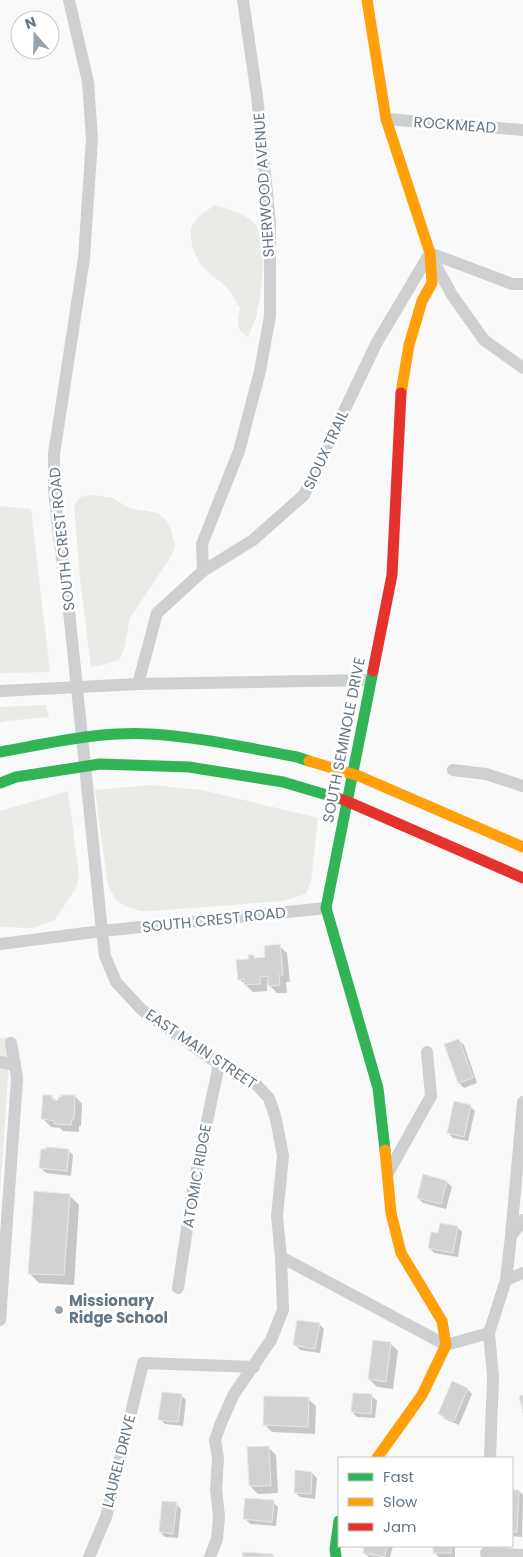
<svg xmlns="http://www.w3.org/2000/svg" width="523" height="1557" font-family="Poppins,sans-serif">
	<rect width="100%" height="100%" fill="#f9f9f9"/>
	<g fill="#e8ebe6">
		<path d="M215,205C228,209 242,212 253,222C269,237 262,292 257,312C256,320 251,329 248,337C235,329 237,322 240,308C235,299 230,290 222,283C215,277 207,273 202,266C194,255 186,234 194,222C199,215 208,210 215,205Z"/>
		<polygon points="92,495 113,498 129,508 158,513 166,520 170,527 175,546 172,555 130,618 124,649 121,657 118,660 107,664 91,667 80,578 74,505 80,497"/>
		<polygon points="0,506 31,509 50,672 0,673"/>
		<polygon points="46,705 49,717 6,721 0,723 0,707"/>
		<polygon points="151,785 202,790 318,818 311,881 306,894 283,901 153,911 140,911 125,906 116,900 108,886 95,790"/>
		<polygon points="68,791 79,875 76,888 54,921 32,928 0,927 0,811"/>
		<polygon points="7,1037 9,1062 0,1195 0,1038"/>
	</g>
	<g fill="#0003">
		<polygon points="279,946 287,953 290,982 286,982 287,993 277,993 267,983 267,991 253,992 239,979 253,956 257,959 266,958"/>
		<polygon points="459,1040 464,1045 477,1083 464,1088 459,1083 446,1045"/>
		<polygon points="51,1096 56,1101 75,1096 82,1104 81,1126 79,1126 79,1132 63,1131 60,1128 51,1127 43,1119"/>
		<polygon points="470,1106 475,1111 468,1141 453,1138 448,1133"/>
		<polygon points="47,1150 68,1150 73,1155 71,1176 46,1173 41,1168"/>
		<polygon points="424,1176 447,1182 452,1187 446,1209 423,1203 418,1198"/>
		<polygon points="69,1195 79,1205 74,1285 39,1283 29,1273"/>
		<polygon points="457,1227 462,1232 458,1257 434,1253 429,1248 439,1235"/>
		<polygon points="319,1324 324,1329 320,1353 300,1350 295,1345"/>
		<polygon points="390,1343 398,1351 393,1389 377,1387 369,1379"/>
		<polygon points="467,1389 472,1394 459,1425 445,1419 440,1414"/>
		<polygon points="181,1395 186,1400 183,1426 165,1424 160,1419"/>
		<polygon points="372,1396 377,1401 375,1418 357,1417 352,1412"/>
		<polygon points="308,1399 316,1406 315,1434 272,1432 264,1424"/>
		<polygon points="269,1448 276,1455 278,1493 258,1494 250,1486"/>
		<polygon points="312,1473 317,1478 315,1499 300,1497 295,1492"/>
		<polygon points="512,1491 519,1491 523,1495 522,1537 512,1536"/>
		<polygon points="273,1502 278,1507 276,1526 250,1524 245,1518"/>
		<polygon points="176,1504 181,1509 178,1538 165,1537 160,1532"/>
		<polygon points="366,1546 393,1546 390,1557 369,1557 364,1553"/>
		<polygon points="434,1546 455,1546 455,1557 439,1557 434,1552"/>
	</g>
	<g fill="#d0d2d3" stroke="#e8e8e8">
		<polygon points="280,944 283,975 279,975 280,985 268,986 268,976 260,977 260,984 244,985 244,979 238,980 236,960 249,959 248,955 254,955 254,958 265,957 264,946"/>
		<polygon points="459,1039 473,1078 458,1083 444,1044"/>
		<polygon points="43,1095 52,1095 52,1100 58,1100 58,1097 61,1097 61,1095 75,1095 74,1119 72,1119 71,1125 54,1124 55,1121 41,1119"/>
		<polygon points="454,1101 471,1105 464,1137 447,1133"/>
		<polygon points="46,1147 69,1149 67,1171 39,1168 41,1149 46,1149"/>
		<polygon points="423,1174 447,1181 441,1204 417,1198"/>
		<polygon points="34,1191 70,1194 64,1275 28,1274"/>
		<polygon points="440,1223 458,1226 453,1253 428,1248 431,1232 438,1233"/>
		<polygon points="297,1320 320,1323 315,1349 293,1345"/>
		<polygon points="373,1340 391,1342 386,1382 368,1379"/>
		<polygon points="452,1381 468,1388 454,1421 438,1414"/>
		<polygon points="162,1392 182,1394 178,1422 158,1420"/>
		<polygon points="353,1393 372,1394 371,1414 351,1412"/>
		<polygon points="523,1395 523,1413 519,1396"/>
		<polygon points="264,1396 309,1397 308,1427 263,1425"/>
		<polygon points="269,1446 271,1486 249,1486 247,1447"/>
		<polygon points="295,1470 312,1472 311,1494 294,1493"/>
		<polygon points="512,1490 519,1490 517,1532 512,1532"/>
		<polygon points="245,1498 274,1500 272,1522 243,1519"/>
		<polygon points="162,1501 177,1502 173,1534 159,1532"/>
		<polygon points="364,1546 387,1546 385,1557 363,1553"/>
		<rect x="433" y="1546" width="18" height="7"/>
		<polygon points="243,1552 273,1554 273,1557 242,1557"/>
	</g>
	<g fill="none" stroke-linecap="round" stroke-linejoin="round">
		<g stroke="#cecfd0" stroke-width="12">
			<polyline points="69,0 88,82 92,139 84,258 54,454 54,490 59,536 68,601 102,931 105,956 116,982 142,1010 219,1064 253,1081 269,1098 276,1119 283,1156 277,1216 281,1257 446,1345 489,1333 493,1377 490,1458"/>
			<polyline points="386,119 523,130"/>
			<polyline points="430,253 512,284 523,284"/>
			<polyline points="432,258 452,295 484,340 523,368"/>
			<polyline points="203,571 202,544 239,451 260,371 270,316 270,222 257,96 243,0"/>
			<polyline points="138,684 157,613 203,571 253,540 304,495 376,344 430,253"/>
			<polyline points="0,691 138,684 370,680"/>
			<polyline points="453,770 486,774 523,786"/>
			<polyline points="0,944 102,931 326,908"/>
			<polyline points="11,1043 15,1065"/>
			<polyline points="0,1062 15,1065 17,1079 0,1320"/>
			<polyline points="388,1173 431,1096 427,1052"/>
			<polyline points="511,1236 523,1102"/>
			<polyline points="506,1280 511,1236 523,1220"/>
			<polyline points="178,1288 193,1189 219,1064"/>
			<polyline points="489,1333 506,1280 523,1273"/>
			<polyline points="486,1553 523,1555"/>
			<polyline points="89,1557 106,1517 143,1363 254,1367"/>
			<polyline points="210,1557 217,1539 219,1517 216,1489 218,1458 215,1440 221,1423 234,1394 271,1340 283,1310 281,1257"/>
		</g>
		<g stroke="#30b455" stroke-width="11">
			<polyline points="373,671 326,908 378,1088 385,1150"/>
			<path d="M0,752C50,743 100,731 151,734C200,737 248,748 297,757L309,761"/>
			<polyline points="0,783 16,777 100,764 189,767 283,782 344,800"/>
			<polyline points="336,1557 335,1549 339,1521"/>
		</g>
		<g stroke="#ff9f0a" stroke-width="11">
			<polyline points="367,0 386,119 430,253 432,283 422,301 409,345 401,393"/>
			<polyline points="309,761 359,776 523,847"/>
			<polyline points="377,1458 422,1395 446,1345 442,1321 401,1253 391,1213 385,1150"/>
		</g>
		<g stroke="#e5322d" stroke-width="11">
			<polyline points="373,671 392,575 401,393"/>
			<polyline points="344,800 523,878"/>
		</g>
	</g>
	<circle fill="#99a4ac" stroke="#fff" stroke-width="2" cx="59" cy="1310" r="5"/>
	<g text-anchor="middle" stroke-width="5" stroke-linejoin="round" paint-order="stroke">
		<g font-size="15" fill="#657683" stroke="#fff">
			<text transform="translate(455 125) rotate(4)" y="5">ROCKMEAD</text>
			<text transform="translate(264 185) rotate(-94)" y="5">SHERWOOD AVENUE</text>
			<text transform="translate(326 450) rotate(-65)" y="5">SIOUX TRAIL</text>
			<text transform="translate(62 539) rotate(-96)" y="5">SOUTH CREST ROAD</text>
			<text transform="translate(344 740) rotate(-79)" y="5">SOUTH SEMINOLE DRIVE</text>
			<text transform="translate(214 920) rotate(-6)" y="5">SOUTH CREST ROAD</text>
			<text transform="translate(201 1049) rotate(34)" y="5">EAST MAIN STREET</text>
			<text transform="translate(197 1176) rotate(-80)" y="5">ATOMIC RIDGE</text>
			<text transform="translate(119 1461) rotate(-76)" y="5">LAUREL DRIVE</text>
		</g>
		<g font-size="15" font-weight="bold" fill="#657683" stroke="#fff" text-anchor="start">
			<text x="69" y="1306">Missionary<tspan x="69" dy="17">Ridge School</tspan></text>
		</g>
	</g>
	<rect x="338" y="1457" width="175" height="90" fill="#ffffff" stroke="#c1c8cd"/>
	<rect x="348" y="1473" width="25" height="8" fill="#30b455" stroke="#c1c8cd"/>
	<text x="383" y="1482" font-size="15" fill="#657683">Fast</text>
	<rect x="348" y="1498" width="25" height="8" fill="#ff9f0a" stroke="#c1c8cd"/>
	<text x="383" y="1507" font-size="15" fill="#657683">Slow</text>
	<rect x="348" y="1523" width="25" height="8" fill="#e5322d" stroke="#c1c8cd"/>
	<text x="383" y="1532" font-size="15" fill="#657683">Jam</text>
	<g transform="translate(35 35) rotate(340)"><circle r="24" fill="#ffffff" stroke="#c1c8cd"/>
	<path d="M0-4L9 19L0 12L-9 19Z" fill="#99a4ac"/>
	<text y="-8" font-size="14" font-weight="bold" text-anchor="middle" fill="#657683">N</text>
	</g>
</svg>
